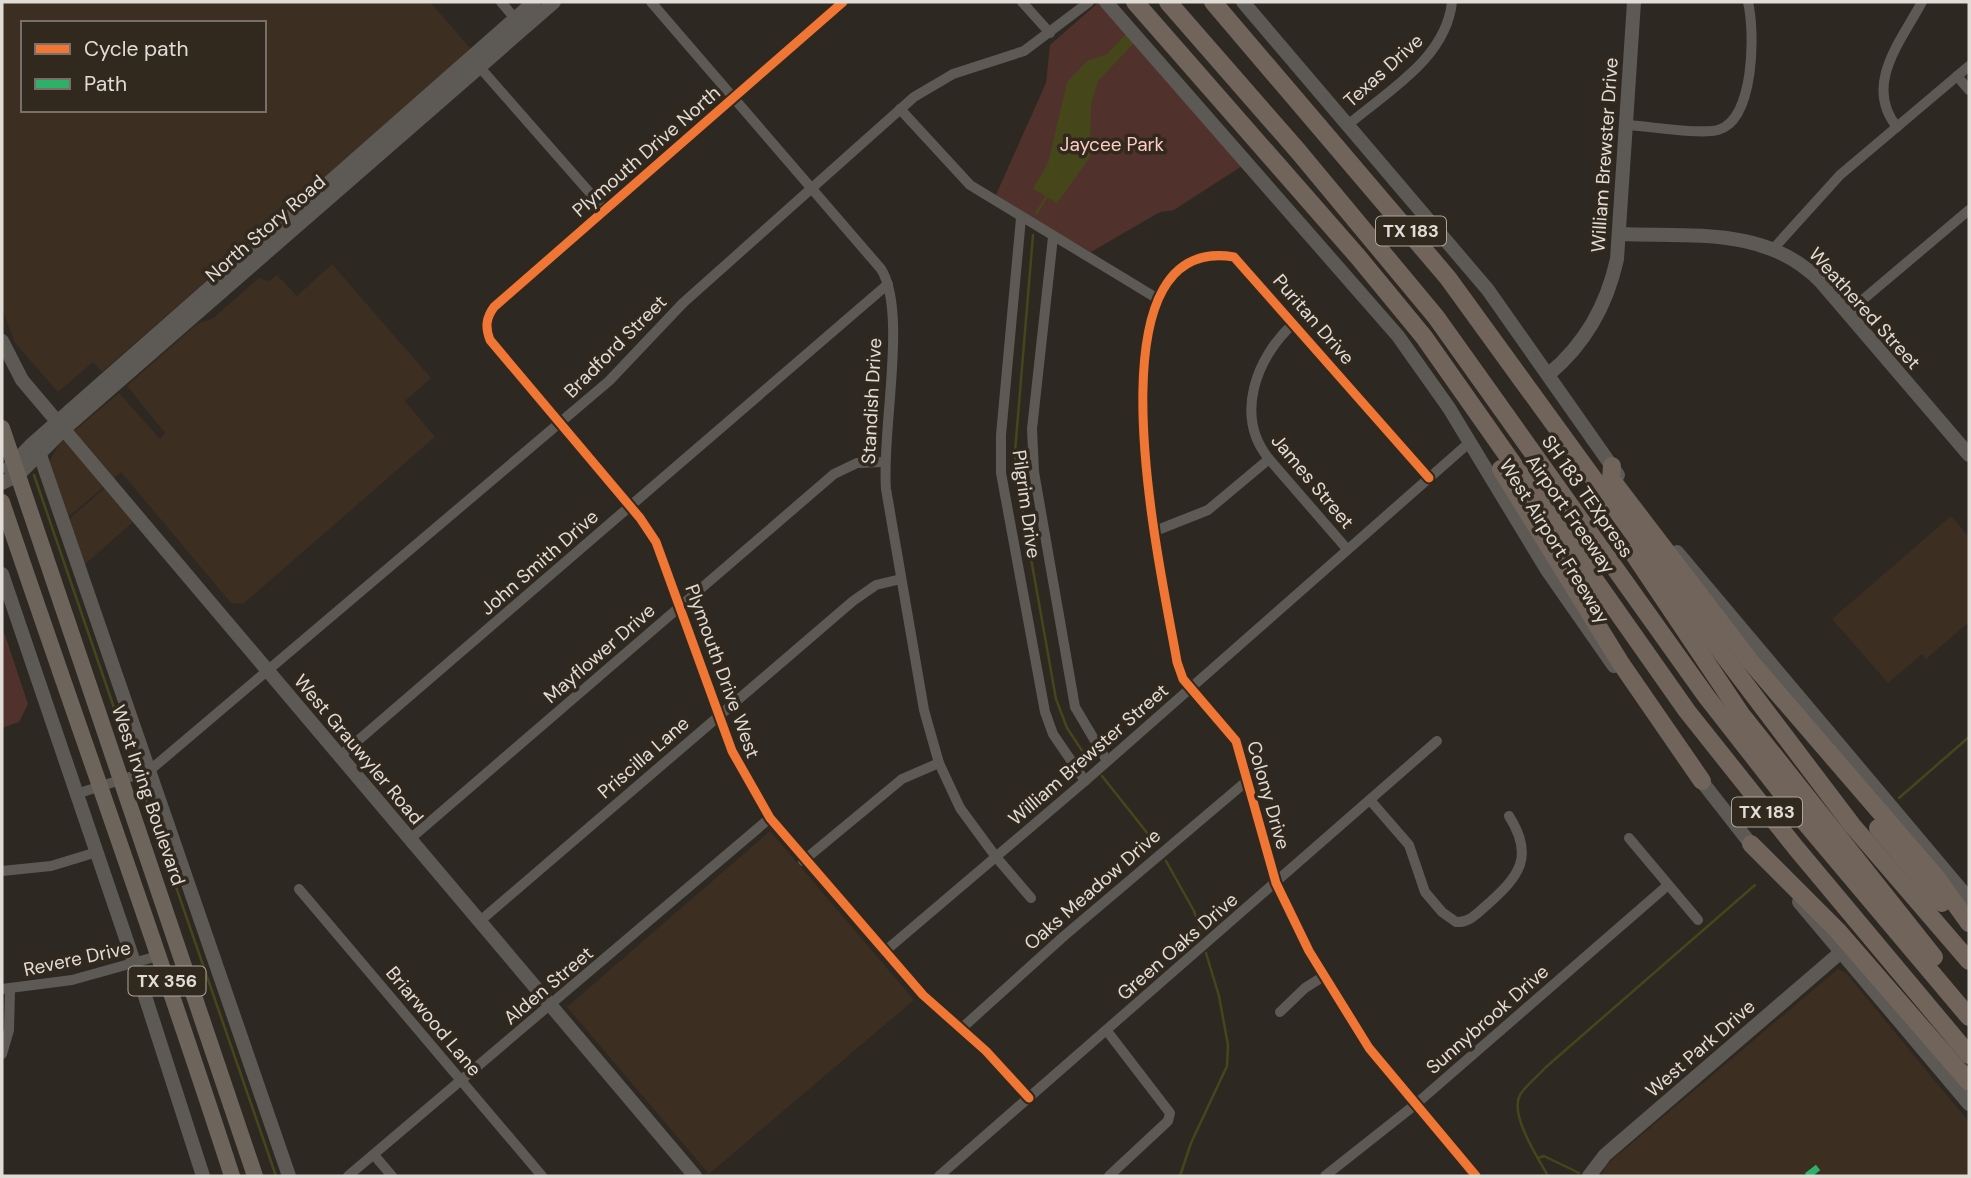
<svg xmlns="http://www.w3.org/2000/svg" width="1971" height="1178" font-family="'DM Sans',sans-serif">
	<rect width="100%" height="100%" fill="#2d2822"/>
	<g fill="#3c2f21" fill-rule="evenodd">
		<path d="M2,2H430L471,49L102,372L93,362L58,392L15,343L2,308ZM23,23H264V110H23Z"/>
		<polygon points="332,264 431,378 405,401 435,437 243,604 231,603 121,472 67,518 48,464 60,443 119,393 160,439 165,433 127,386 197,324 212,319 259,278 269,281 277,275 297,296"/>
		<polygon points="105,488 134,521 83,566 68,520"/>
		<polygon points="1951,516 1969,537 1969,622 1926,659 1922,654 1888,683 1832,619"/>
		<polygon points="770,831 914,1000 709,1174 567,1007"/>
		<polygon points="1838,969 1846,973 1969,1122 1969,1176 1601,1176 1606,1165"/>
	</g>
	<g fill="#51312b">
		<polygon points="1099,2 1242,166 1174,210 1160,212 1091,252 995,197 1046,83 1050,45"/>
		<polygon points="2,626 28,704 19,722 2,728"/>
	</g>
	<polygon fill="#46461b" points="1127,33 1135,42 1098,81 1091,104 1090,157 1057,203 1033,189 1048,163 1067,82 1087,61 1107,54"/>
	<g fill="none" stroke-linecap="round" stroke-linejoin="round">
		<g stroke="#46461b" stroke-width="2.5">
			<polyline points="1036,214 1047,196"/>
			<polyline points="1033,235 1015,452 1016,474 1056,699 1067,728 1089,761"/>
			<polyline points="34,475 132,760"/>
			<polyline points="1102,776 1156,844"/>
			<polyline points="139,780 276,1176"/>
			<polyline points="1899,798 1969,737"/>
			<polyline points="1166,861 1194,911 1201,932"/>
			<polyline points="1538,1158 1544,1156 1579,1173"/>
			<polyline points="1180,1176 1191,1143 1227,1066 1228,1045 1219,996 1206,953"/>
			<path d="M1548,1176C1538,1158 1509,1114 1520,1095C1526,1085 1538,1076 1546,1067L1755,885"/>
		</g>
		<g stroke="#5d5955" stroke-width="10">
			<polyline points="501,2 519,23"/>
			<path d="M651,2L881,269C908,311 881,433 886,489L924,710L939,763L960,808L996,857L1031,898"/>
			<path d="M843,2L494,307C486,318 485,327 490,340L640,518L656,542L732,751L770,818L923,995L986,1051L1029,1098"/>
			<polyline points="1022,2 1050,33"/>
			<polyline points="476,63 605,210"/>
			<polyline points="1957,76 1969,90"/>
			<polyline points="900,109 970,185 1158,299"/>
			<path d="M1349,124C1389,90 1446,58 1452,2"/>
			<path d="M1626,125C1648,126 1699,135 1718,130C1755,120 1755,31 1748,2"/>
			<path d="M1897,127C1863,85 1901,41 1922,2"/>
			<polyline points="1021,218 1001,435 1001,473 1045,712 1053,734 1085,781"/>
			<polyline points="1053,237 1032,429 1034,472 1075,707 1107,761"/>
			<polyline points="1774,248 1840,175 1969,66"/>
			<polyline points="1847,313 1969,210"/>
			<path d="M1294,323C1256,357 1234,416 1269,459L1347,549"/>
			<path d="M1429,478L1234,257C1080,231 1165,588 1177,662L1183,679L1236,741L1276,883L1309,951L1369,1048L1476,1176"/>
			<polyline points="1155,531 1208,510 1269,459"/>
			<polyline points="340,756 888,284"/>
			<polyline points="76,794 149,771 609,381 683,303 914,97 953,74 1024,51 1089,2"/>
			<path d="M1370,800L1409,845L1425,892L1442,912L1456,922C1470,923 1478,912 1488,904C1519,876 1535,857 1509,816"/>
			<polyline points="1629,838 1698,920"/>
			<polyline points="410,839 834,474 857,463 883,462"/>
			<polyline points="803,861 902,779 939,763"/>
			<polyline points="2,871 51,866 97,852"/>
			<polyline points="299,889 542,1176"/>
			<polyline points="480,921 853,601 876,585 901,579"/>
			<polyline points="884,952 1085,781 1470,442"/>
			<polyline points="2,989 72,980 158,956"/>
			<polyline points="1280,1012 1305,988 1324,976"/>
			<polyline points="962,1028 1064,936 1248,780"/>
			<polyline points="1107,1031 1170,1113 1168,1121 1109,1176"/>
			<polyline points="2,1054 9,1030 10,989"/>
			<polyline points="374,1155 392,1176"/>
			<polyline points="348,1176 770,818"/>
			<polyline points="939,1176 1437,741"/>
			<polyline points="1325,1176 1416,1104 1668,885"/>
		</g>
		<g stroke="#5d5955" stroke-width="14">
			<polyline points="1106,2 1398,336 1449,408 1547,570 1614,666"/>
			<polyline points="1243,2 1488,290 1618,475"/>
			<path d="M1620,234C1692,237 1767,226 1821,282L1969,455"/>
			<polyline points="2,341 22,380 695,1176"/>
			<path d="M1549,374C1585,344 1607,305 1617,259L1634,2"/>
			<polyline points="40,455 289,1176"/>
			<polyline points="9,468 31,445 534,2"/>
			<polyline points="2,483 18,475 64,429 554,2"/>
			<polyline points="1677,552 1969,899"/>
			<polyline points="2,574 135,965 203,1176"/>
			<polyline points="1696,774 1757,852"/>
			<polyline points="1799,902 1969,1104"/>
			<polyline points="1589,1176 1605,1155 1841,952"/>
		</g>
		<g stroke="#6d645c" stroke-width="16">
			<polyline points="2,428 255,1176"/>
			<path d="M2,502C78,727 159,950 232,1176"/>
		</g>
		<g stroke="#70645b" stroke-width="18">
			<polyline points="1135,2 1359,258 1424,337 1687,711 1796,848 1969,1055"/>
			<polyline points="1168,2 1298,151 1436,317 1706,696 1803,820 1969,1017"/>
			<polyline points="1213,2 1448,278 1675,591 1852,825 1969,961"/>
			<polyline points="1612,466 1611,479 1750,661 1936,877 1969,923"/>
			<polyline points="1501,469 1620,662 1702,781"/>
			<polyline points="1633,553 1741,714 1934,957"/>
			<polyline points="1878,828 1942,903"/>
			<polyline points="1751,844 1837,930 1969,1082"/>
		</g>
		<polyline stroke="#2db169" stroke-width="7" stroke-dasharray="14 7" stroke-linecap="butt" points="1807,1176 1820,1166"/>
		<defs>
			<g id="cycleway">
				<path d="M843,2L494,307C486,318 485,327 490,340L640,518L656,542L732,751L770,818L923,995L986,1051L1029,1098"/>
				<path d="M1429,478L1234,257C1080,231 1165,588 1177,662L1183,679L1236,741L1276,883L1309,951L1369,1048L1476,1176"/>
			</g>
		</defs>
		<use href="#cycleway" stroke="#31281e" stroke-width="13"/>
		<use href="#cycleway" stroke="#f07635" stroke-width="9"/>
	</g>
	<g text-anchor="middle" stroke-width="7" stroke-linejoin="round" paint-order="stroke">
		<g fill="#31281e" stroke="#ada69f" stroke-width="2">
			<rect x="1376" y="216.5" width="70" height="29" rx="5"/>
			<rect x="1732" y="797.5" width="70" height="29" rx="5"/>
			<rect x="128.5" y="966.5" width="77" height="29" rx="5"/>
		</g>
		<g font-size="18" font-weight="bold" fill="#e2dcd6">
			<text x="1411" y="237">TX 183</text>
			<text x="1767" y="818">TX 183</text>
			<text x="167" y="987">TX 356</text>
		</g>
		<g font-size="19" fill="#e2dcd6" stroke="#31281e">
			<text transform="translate(1383 70) rotate(-42)" y="7">Texas Drive</text>
			<text transform="translate(646 151) rotate(-41)" y="7">Plymouth Drive North</text>
			<text transform="translate(1604 155) rotate(-86)" y="7">William Brewster Drive</text>
			<text transform="translate(265 228) rotate(-41)" y="7">North Story Road</text>
			<text transform="translate(1865 308) rotate(48)" y="7">Weathered Street</text>
			<text transform="translate(1314 319) rotate(49)" y="7">Puritan Drive</text>
			<text transform="translate(615 346) rotate(-45)" y="7">Bradford Street</text>
			<text transform="translate(871 401) rotate(-87)" y="7">Standish Drive</text>
			<text transform="translate(1313 481) rotate(50)" y="7">James Street</text>
			<text transform="translate(1588 496) rotate(55)" y="7">SH 183 TEXpress</text>
			<text transform="translate(1027 504) rotate(82)" y="7">Pilgrim Drive</text>
			<text transform="translate(1571 514) rotate(55)" y="7">Airport Freeway</text>
			<text transform="translate(1555 541) rotate(58)" y="7">West Airport Freeway</text>
			<text transform="translate(539 562) rotate(-41)" y="7">John Smith Drive</text>
			<text transform="translate(599 653) rotate(-41)" y="7">Mayflower Drive</text>
			<text transform="translate(723 671) rotate(70)" y="7">Plymouth Drive West</text>
			<text transform="translate(359 749) rotate(50)" y="7">West Grauwyler Road</text>
			<text transform="translate(1088 754) rotate(-41)" y="7">William Brewster Street</text>
			<text transform="translate(643 757) rotate(-41)" y="7">Priscilla Lane</text>
			<text transform="translate(149 795) rotate(71)" y="7">West Irving Boulevard</text>
			<text transform="translate(1269 795) rotate(74)" y="7">Colony Drive</text>
			<text transform="translate(1092 889) rotate(-41)" y="7">Oaks Meadow Drive</text>
			<text transform="translate(1177 946) rotate(-41)" y="7">Green Oaks Drive</text>
			<text transform="translate(77 958) rotate(-12)" y="7">Revere Drive</text>
			<text transform="translate(548 985) rotate(-40)" y="7">Alden Street</text>
			<text transform="translate(1487 1019) rotate(-41)" y="7">Sunnybrook Drive</text>
			<text transform="translate(434 1021) rotate(50)" y="7">Briarwood Lane</text>
			<text transform="translate(1700 1048) rotate(-41)" y="7">West Park Drive</text>
		</g>
		<g font-size="19" fill="#feccc3" stroke="#31281e">
			<text x="1112" y="151">Jaycee Park</text>
		</g>
	</g>
	<rect width="1971" height="1178" fill="none" stroke="#e2dcd6" stroke-width="7"/>
	<rect x="21" y="21" width="245" height="91" fill="#31281e" stroke="#787068" stroke-width="2"/>
	<rect x="35" y="44" width="35" height="10" fill="#f07635" stroke="#787068" stroke-width="2"/>
	<text x="84" y="56" font-size="21" fill="#e2dcd6">Cycle path</text>
	<rect x="35" y="79" width="35" height="10" fill="#2db169" stroke="#787068" stroke-width="2"/>
	<text x="84" y="91" font-size="21" fill="#e2dcd6">Path</text>
</svg>
